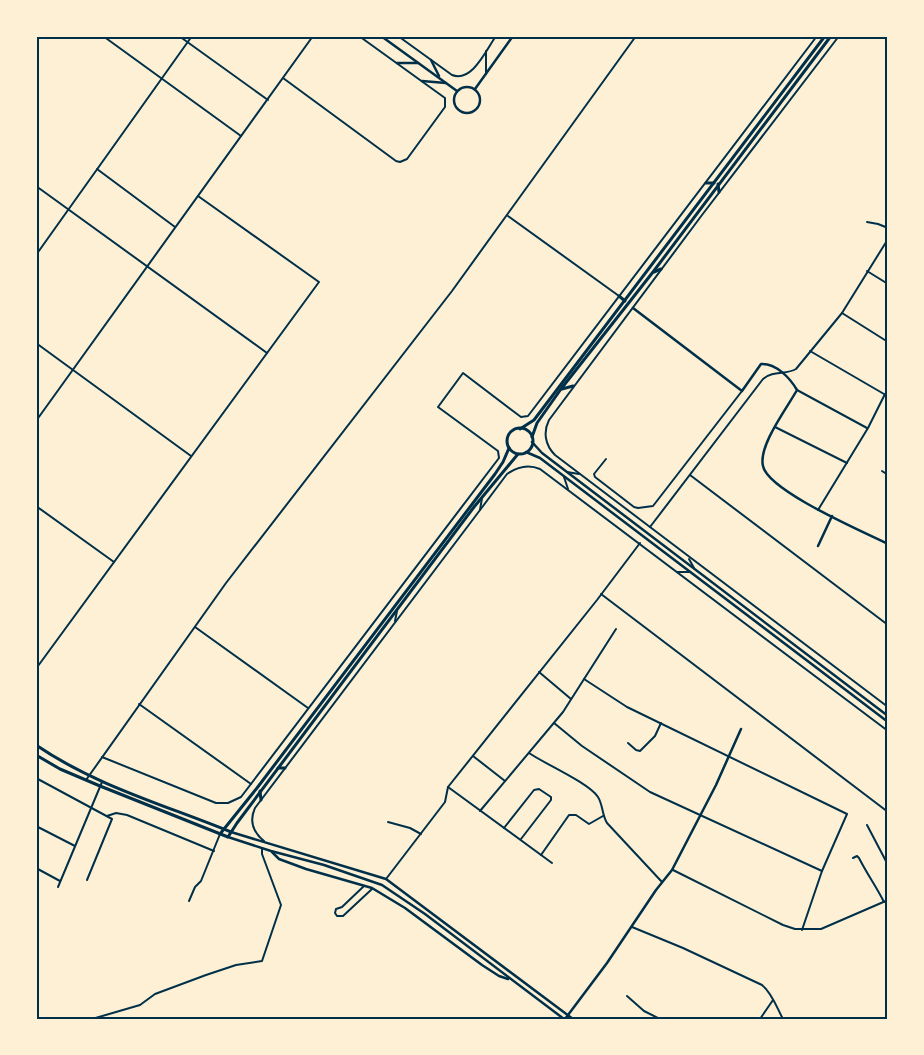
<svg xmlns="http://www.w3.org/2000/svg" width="924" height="1055" font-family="'Fira Sans Condensed',sans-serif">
	<rect width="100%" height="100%" fill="#fdf0d5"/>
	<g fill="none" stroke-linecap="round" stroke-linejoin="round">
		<g stroke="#003049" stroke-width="2">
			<polyline points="103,36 241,136"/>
			<polyline points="179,36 268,100"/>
			<path d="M398,36L452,75C472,83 486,50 496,36"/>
			<path d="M839,36L702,215L549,420C543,432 545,445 555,455L650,527L763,379C773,370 786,375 796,369L842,313L888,239"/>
			<polyline points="486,74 486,51"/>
			<polyline points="283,78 396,161 400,162 407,159 445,107 445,98 359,36"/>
			<polyline points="97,169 175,227"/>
			<polyline points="36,186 267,353"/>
			<polyline points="508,216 619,296"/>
			<polyline points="867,222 878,224 888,228"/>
			<polyline points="36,255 192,36"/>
			<polyline points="867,271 888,284"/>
			<polyline points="842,313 888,342"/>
			<polyline points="36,343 191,456"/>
			<polyline points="810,351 884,394"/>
			<polyline points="797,390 867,428"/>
			<polyline points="36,421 313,36"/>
			<polyline points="775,427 847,463"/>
			<polyline points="606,459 594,474 595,477 634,507 638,508 653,506 742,391"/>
			<polyline points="882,471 888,475"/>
			<polyline points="567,472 579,474"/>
			<polyline points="690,475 888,625"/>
			<polyline points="564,477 568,489"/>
			<polyline points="36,506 114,562"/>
			<path d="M480,510L507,474C517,467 528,464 540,469L888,731"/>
			<polyline points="818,510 868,428 885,394 888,394"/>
			<polyline points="650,527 888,707"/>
			<polyline points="689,559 694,568"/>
			<polyline points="677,572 690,572"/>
			<polyline points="601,594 888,812"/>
			<polyline points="886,614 888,615"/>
			<polyline points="395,621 397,611"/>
			<polyline points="195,627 308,708"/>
			<polyline points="36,665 38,666 319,282 198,196"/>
			<polyline points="539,672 571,699"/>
			<polyline points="584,679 627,707 847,814 822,871 802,930"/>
			<polyline points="139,704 251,784"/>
			<polyline points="554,723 582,746 650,792 822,871"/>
			<polyline points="628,743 636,750 640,751 655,736 661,723"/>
			<path d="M529,753C545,764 589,783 598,797C603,805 602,815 607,823L662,882"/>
			<polyline points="473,756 505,781"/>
			<polyline points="102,757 216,803 228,803 241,797 499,458 498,451 438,407 463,373 521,417 528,416 817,36"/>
			<polyline points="36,778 112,819 87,880"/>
			<polyline points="86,780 226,583 452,291 636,36"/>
			<polyline points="448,787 552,863"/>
			<polyline points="480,811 563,712 616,629"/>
			<polyline points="107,816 116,813 127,815 214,851"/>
			<polyline points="388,822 410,828 421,834"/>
			<polyline points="867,825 888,865"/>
			<polyline points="36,826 75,846"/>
			<polyline points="504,828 534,790 539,789 551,797 551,800 521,839"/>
			<path d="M264,841C253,832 249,821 255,808L474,518L480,510L482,498"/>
			<polyline points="541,855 569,815 576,815 589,824 603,816"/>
			<path d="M853,858L857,856L859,858C867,874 876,886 884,902"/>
			<polyline points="36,868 60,881"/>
			<polyline points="673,870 783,925 795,929 821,929 888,900"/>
			<polyline points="386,879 445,802 448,787 597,600 640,543"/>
			<polyline points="364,886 342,907 336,909 335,913 337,916 343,916 372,889"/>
			<polyline points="58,887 102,782"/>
			<polyline points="189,901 195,887 201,881 220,834"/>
			<path d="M632,927L683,948L762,985C772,993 777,1008 783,1019"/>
			<polyline points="627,996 644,1011 660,1019"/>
			<polyline points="92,1019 140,1005 155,994 206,975 236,965 262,961 281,905 262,854 262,848"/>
			<polyline points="760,1019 773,1000"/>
		</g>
		<g stroke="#003049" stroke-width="2.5">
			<polyline points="381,36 457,91"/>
			<polyline points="431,60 439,76"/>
			<polyline points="397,63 418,63"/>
			<polyline points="422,81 446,83"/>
			<circle cx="467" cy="100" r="13"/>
			<polyline points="475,89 513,36"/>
			<path d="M633,308L742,391L761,364C776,363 790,378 797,390C787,408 758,446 763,466C768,491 864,532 888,544"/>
			<polyline points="818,546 832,516"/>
			<polyline points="565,1019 607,963 656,890 672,870 716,785 741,729"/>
		</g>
		<g stroke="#003049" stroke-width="2.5">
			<polyline points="532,442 542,453 888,716"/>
			<polyline points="526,452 540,458 888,722"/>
			<polyline points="231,832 386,879 573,1019"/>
			<polyline points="228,837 271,851 324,865 382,885 425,914 564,1019"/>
			<polyline points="272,852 279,859 306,869 372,888 405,908 482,965 499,976 508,979"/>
		</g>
		<g stroke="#003049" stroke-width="3">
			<polyline points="706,183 714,183"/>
			<polyline points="718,184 719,192"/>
			<polyline points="654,272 661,269"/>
			<polyline points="619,296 625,301"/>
			<polyline points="562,389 573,386"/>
			<circle cx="520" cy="441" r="13"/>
			<polyline points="520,429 534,420 825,36"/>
			<polyline points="532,437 537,423 561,389 653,272 831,36"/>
			<path d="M36,745C96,786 165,805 231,832"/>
			<polyline points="36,755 60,769 100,786 228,837 237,823 474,507 518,454"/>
			<polyline points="278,768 285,768"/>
			<polyline points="260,791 261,800"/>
			<polyline points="220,834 257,788 495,474 503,462 509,448"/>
		</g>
	</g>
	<rect width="924" height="1055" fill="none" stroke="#fdf0d5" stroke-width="75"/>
	<rect x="38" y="38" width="848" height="980" fill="none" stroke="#003049" stroke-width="2"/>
</svg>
